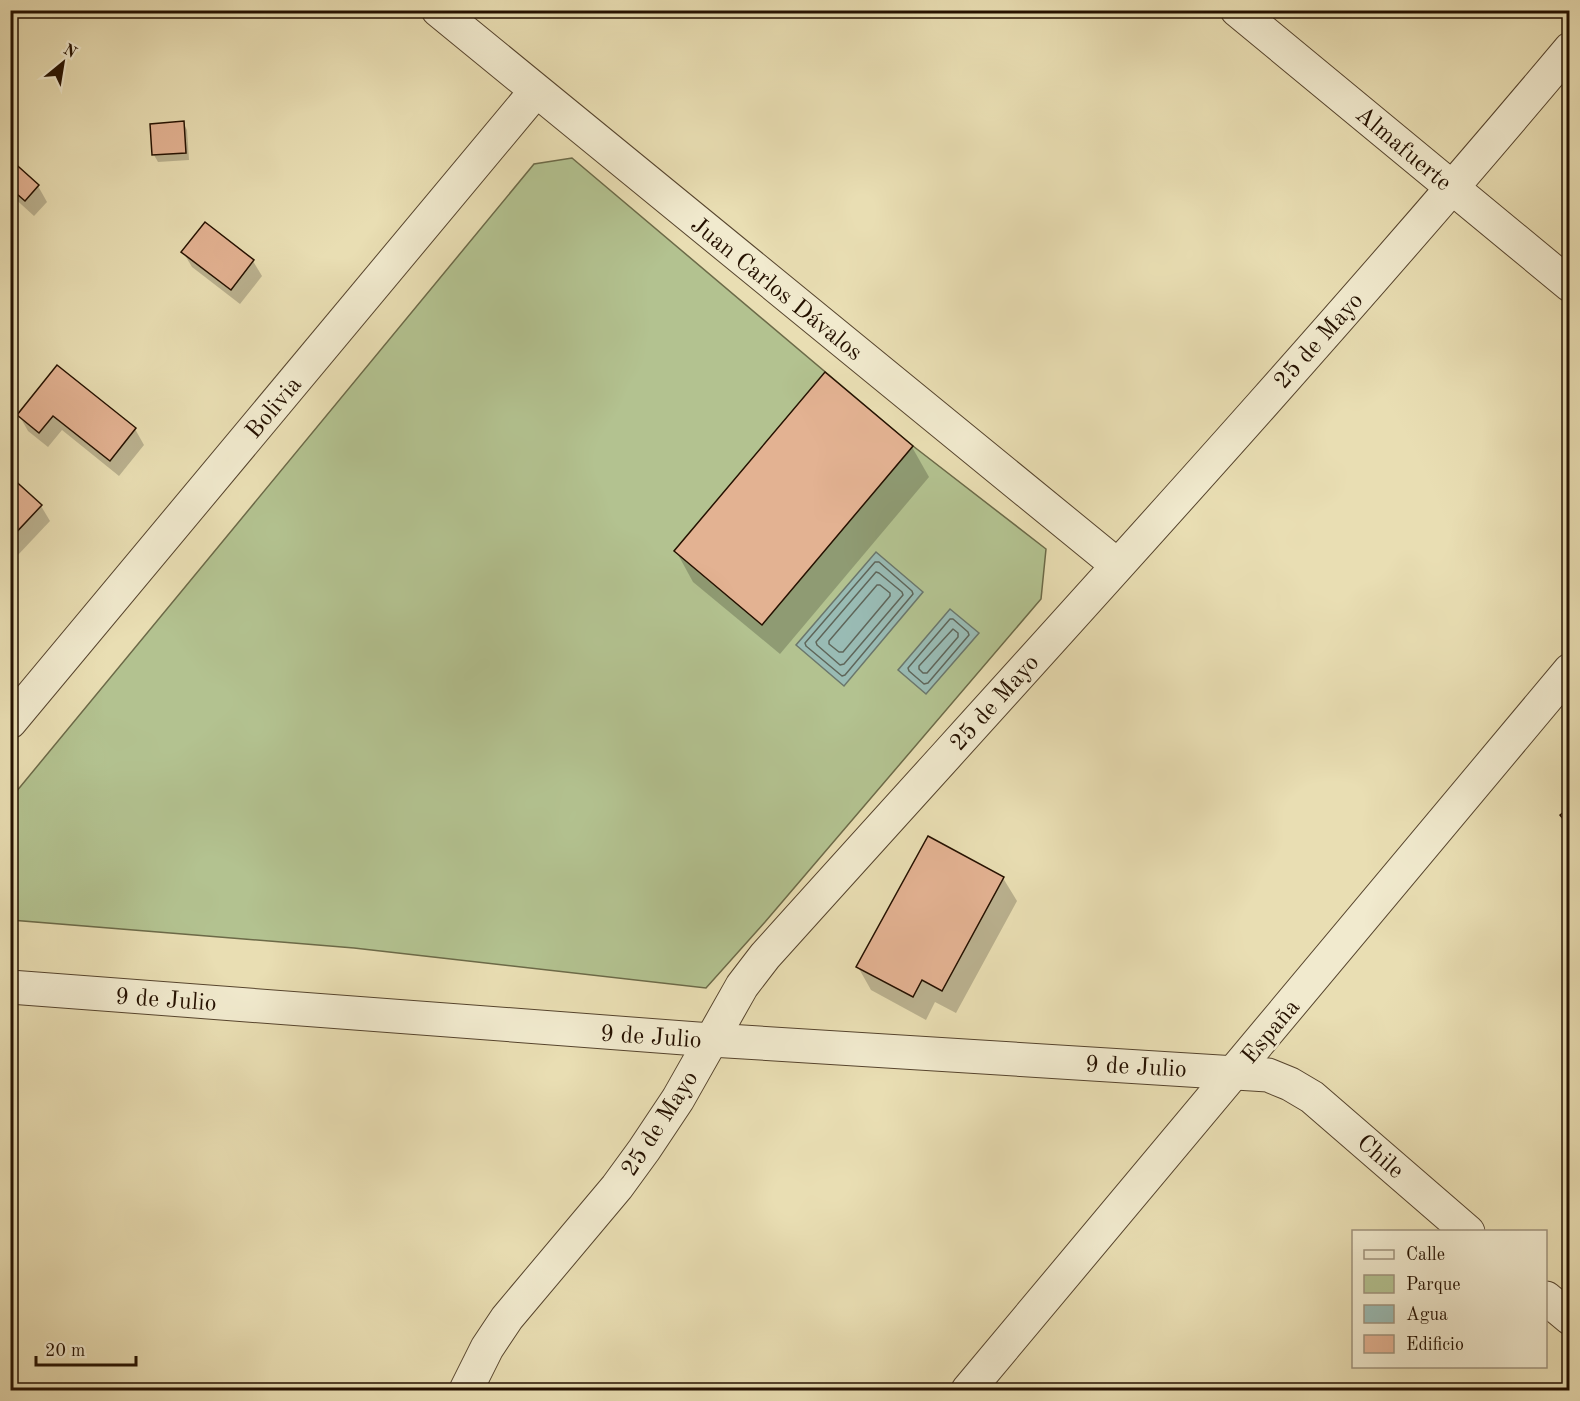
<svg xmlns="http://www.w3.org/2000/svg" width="1580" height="1401" font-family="'Old Standard TT',serif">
	<rect width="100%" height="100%" fill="#e9deb3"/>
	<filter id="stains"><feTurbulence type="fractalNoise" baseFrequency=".00333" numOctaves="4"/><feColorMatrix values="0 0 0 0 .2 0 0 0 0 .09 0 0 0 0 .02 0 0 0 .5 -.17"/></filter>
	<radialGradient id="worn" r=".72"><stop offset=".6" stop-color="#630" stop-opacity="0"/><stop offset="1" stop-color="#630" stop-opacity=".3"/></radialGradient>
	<polygon fill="#b3c290" stroke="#6c6a48" stroke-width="1.5" points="572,158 913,446 1046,549 1041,599 765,922 706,988 354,948 11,920 11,798 534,164"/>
	<g fill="#99bbb4" stroke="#6b776c" stroke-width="1.5">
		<polygon points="876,552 923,592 844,686 796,645"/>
		<polygon points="950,609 979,633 926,694 898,670"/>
	</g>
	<g fill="#0003">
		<polygon points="183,123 187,130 189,160 158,162 154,155"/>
		<polygon points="10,161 38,186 47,202 34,216 10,194"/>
		<polygon points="183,252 253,261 262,276 240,304 192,267"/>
		<polygon points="57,367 135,429 144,445 119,476 62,430 48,447 28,431 19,415"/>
		<polygon points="912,447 929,477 780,654 693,582 676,551"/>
		<polygon points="10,478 41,506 50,521 17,556 10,550"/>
		<polygon points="1003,878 1017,901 956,1013 935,1002 926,1020 871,990 858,967"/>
		<polygon points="1056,1385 1063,1390 1051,1390"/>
	</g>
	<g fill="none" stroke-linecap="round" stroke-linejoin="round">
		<g stroke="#5f665a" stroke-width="1.5">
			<polygon points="875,562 879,562 912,591 913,594 845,675 842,676 806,646 805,643"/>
			<polygon points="876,572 879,573 902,592 903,595 844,664 840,665 817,645 816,642"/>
			<polygon points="877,585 880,585 890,593 890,596 843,652 839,652 829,644 829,641"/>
			<polygon points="950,619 953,619 968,632 969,635 928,683 924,684 909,671 908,668"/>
			<polygon points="953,629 958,633 958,637 927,673 923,673 919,669 919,666"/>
		</g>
	</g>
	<g fill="#e3b292" stroke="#251100" stroke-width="1.5">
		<polygon points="184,121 186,153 152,155 150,124"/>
		<polygon points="10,159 39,185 25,201 10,188"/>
		<polygon points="205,222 254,260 231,290 181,252"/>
		<polygon points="57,365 136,428 110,461 53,416 39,433 17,415"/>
		<polygon points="825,372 913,446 762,625 674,551"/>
		<polygon points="10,476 42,505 10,539"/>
		<polygon points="1570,807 1570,827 1560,815"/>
		<polygon points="928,836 1004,877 942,991 922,980 913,997 856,967"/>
	</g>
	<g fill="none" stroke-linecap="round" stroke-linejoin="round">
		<defs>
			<g id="minor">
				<polyline points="438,10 1117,565"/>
				<polyline points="1237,10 1570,285"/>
				<polyline points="10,722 535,92"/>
				<polyline points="10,987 711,1040 1268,1075 1290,1084 1312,1097 1468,1232"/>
				<polyline points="1546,1298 1570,1318"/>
				<path d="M466,1390L487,1348L507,1318L617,1187L644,1150L678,1099L742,986L765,956C1035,656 1310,359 1570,49"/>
				<polyline points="968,1390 1570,670"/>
			</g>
		</defs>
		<use href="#minor" stroke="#56442d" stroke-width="35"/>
		<use href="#minor" stroke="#f1eace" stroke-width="33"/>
	</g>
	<g text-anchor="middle" stroke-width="5" stroke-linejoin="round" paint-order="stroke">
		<g font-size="24" fill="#251100" stroke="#f1eace">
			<text transform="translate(1404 148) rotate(40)" y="8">Almafuerte</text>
			<text transform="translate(777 288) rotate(39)" y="8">Juan Carlos Dávalos</text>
			<text transform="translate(1318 340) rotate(-48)" y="8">25 de Mayo</text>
			<text transform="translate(273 407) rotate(-50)" y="8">Bolivia</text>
			<text transform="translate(994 702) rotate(-48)" y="8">25 de Mayo</text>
			<text transform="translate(166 999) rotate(4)" y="8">9 de Julio</text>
			<text transform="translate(1270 1031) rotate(-50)" y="8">España</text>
			<text transform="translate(651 1036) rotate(4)" y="8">9 de Julio</text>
			<text transform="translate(1136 1066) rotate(3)" y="8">9 de Julio</text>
			<text transform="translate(659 1123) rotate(-57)" y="8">25 de Mayo</text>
			<text transform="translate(1381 1156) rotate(41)" y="8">Chile</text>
		</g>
	</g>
	<rect width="1580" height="1401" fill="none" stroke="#e9deb3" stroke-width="36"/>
	<rect x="12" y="12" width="1556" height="1377" fill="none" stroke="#251100" stroke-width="3"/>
	<rect x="18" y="18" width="1544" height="1365" fill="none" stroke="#251100" stroke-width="1.5"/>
	<rect x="1352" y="1230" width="195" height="138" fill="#f1eace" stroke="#9f937c" stroke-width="1.5"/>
	<rect x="1364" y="1250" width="30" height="9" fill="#f1eace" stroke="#9f937c" stroke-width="1.5"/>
	<text x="1406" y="1260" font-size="18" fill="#251100">Calle</text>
	<rect x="1364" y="1275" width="30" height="18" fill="#b3c290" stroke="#9f937c" stroke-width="1.5"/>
	<text x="1406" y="1290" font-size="18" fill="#251100">Parque</text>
	<rect x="1364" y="1305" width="30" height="18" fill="#99bbb4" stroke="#9f937c" stroke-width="1.5"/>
	<text x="1406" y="1320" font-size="18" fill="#251100">Agua</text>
	<rect x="1364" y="1335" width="30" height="18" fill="#e3b292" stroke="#9f937c" stroke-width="1.5"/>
	<text x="1406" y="1350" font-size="18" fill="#251100">Edificio</text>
	<g transform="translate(63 63) rotate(30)" stroke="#f1eace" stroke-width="4.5" paint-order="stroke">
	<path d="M0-4.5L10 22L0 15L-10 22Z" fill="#251100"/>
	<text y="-9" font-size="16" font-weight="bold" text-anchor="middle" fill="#251100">N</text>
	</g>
	<path d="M36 1356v9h100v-9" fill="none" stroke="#251100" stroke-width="3"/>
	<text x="45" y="1356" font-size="18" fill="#251100" stroke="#f1eace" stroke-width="4.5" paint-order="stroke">20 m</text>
	<rect width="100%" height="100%" filter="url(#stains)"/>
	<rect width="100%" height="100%" fill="url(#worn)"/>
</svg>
